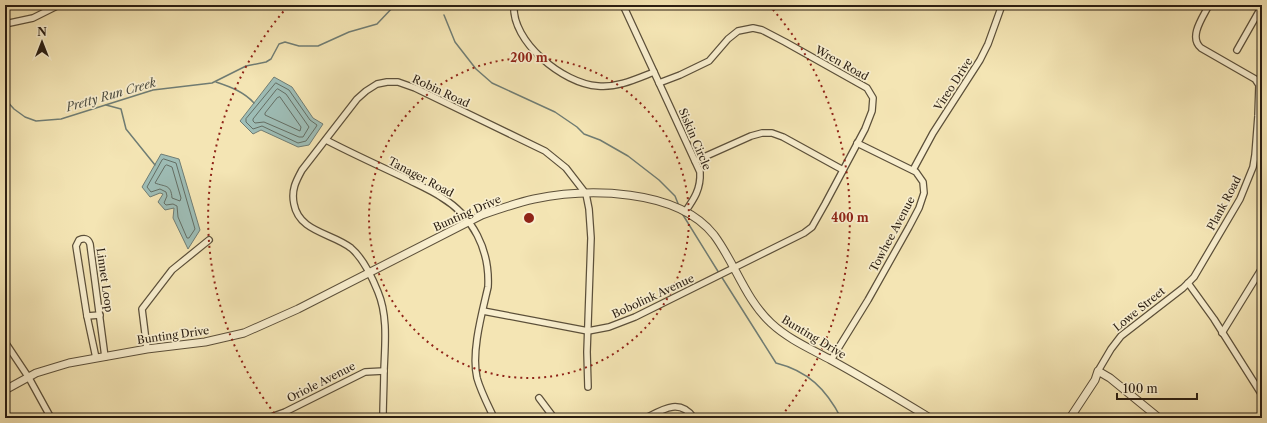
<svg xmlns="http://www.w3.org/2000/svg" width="1267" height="423" font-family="'Libre Caslon Text',serif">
	<rect width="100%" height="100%" fill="#f4e5b4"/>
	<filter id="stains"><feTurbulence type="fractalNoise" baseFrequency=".005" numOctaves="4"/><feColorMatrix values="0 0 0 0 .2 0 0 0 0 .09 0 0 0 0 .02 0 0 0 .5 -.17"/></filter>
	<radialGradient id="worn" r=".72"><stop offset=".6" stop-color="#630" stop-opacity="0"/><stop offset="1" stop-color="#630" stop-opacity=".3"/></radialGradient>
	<g fill="#9ebdb6" stroke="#707d74">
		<polygon points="274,77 292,87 313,118 323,124 309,145 298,147 261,130 253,134 240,121"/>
		<polygon points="161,154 179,159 200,230 188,249 173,218 174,208 165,210 158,202 163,194 160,193 150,197 142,187"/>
	</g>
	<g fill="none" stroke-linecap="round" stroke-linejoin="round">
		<g stroke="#646e64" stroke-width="1">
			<polygon points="276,83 289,90 310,120 317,125 316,127 306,141 298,143 262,126 253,129 246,122 246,119"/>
			<polygon points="278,89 286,94 309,127 303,137 299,137 264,122 255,123 253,121 253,119 276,90"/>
			<polygon points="280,97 301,127 300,131 265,115 265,113 277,98"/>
			<polygon points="164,159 176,163 195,229 189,238 187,238 178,217 177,206 173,204 166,205 164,203 167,196 166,192 160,189 151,192 147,187 162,160"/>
			<path d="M167,165L172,167L181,198L180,201L172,198C171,184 165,187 155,183L165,166Z"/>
		</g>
		<g stroke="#707d74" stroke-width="1.5">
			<polyline points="444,15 455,42 476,69 492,83 555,112 577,127 584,134 600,140 628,156 659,180 675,196 679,206"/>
			<path d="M216,82C231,87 244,92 254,103"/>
			<polyline points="5,99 14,109 25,117 36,121 61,119 153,90 212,83 246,66 266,62 271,59 279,44 285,42 299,46 318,46 349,32 377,24 395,5"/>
			<polyline points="106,105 121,109 126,129 155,165"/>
			<polyline points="683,215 719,273"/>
			<path d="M721,276L776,363C808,371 826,389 841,418"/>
		</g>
		<defs>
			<g id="minor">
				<path d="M514,5C511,41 563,84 598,86C617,88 636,79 654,72L623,5"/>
				<polyline points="1257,16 1262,20"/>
				<polyline points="5,24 33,18 59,5"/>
				<polyline points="1237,50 1262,6"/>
				<path d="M654,72L700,172C701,189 694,199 685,212"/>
				<path d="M326,140C351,153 377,165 403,177C416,184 429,189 441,197C473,216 490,250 488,287C482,313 471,352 477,378C481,392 488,405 494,418"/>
				<polyline points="695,161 751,136 762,133 772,133 783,137 843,170"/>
				<polyline points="913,170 933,133 980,60 988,44 1002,5"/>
				<polyline points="1188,283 1214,319 1262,395"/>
				<polyline points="483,311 588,331 609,327 635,317 804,233 812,227 825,204 865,129 872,111 873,98 867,88 785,42 762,30 753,28 738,31 728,39 709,61 680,75 659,83"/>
				<polyline points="87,316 100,315"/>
				<polyline points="1222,333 1262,268"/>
				<polyline points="7,345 29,378 51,418"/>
				<polyline points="147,349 142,309 172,270 209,240"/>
				<path d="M96,358L87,316L76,246L79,240C84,238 88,238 90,244L105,357"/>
				<polyline points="831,360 868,300 909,227 919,208 924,193 923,182 916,172 857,143"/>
				<path d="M1098,371L1111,349L1121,336L1183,288L1194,277L1240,199L1253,167L1255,155L1258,116L1259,85L1255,79L1201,48C1188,37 1203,17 1209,5"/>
				<polyline points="539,398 554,418"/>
				<polyline points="268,418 285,412 365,372 384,371"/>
				<path d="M383,418C383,402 384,386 384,370C385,344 388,316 378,292C372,277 364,259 351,248C332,233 299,232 294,204C291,190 296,181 302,170L357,99L366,91L377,84L387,82H398L415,88L545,151L566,168L583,190L586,194L589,209L591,238L587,352L588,387"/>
				<path d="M646,418C663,409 680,398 694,418"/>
			</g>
			<g id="tertiary">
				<path d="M5,390L36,373L69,363L147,349L205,342L244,333L298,309L482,215C499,209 516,203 534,199C587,188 677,188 714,235C735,263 745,299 771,323C788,339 811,349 831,360C864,378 897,398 930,418"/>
				<polyline points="1070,418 1095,380 1098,371 1110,378 1159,418"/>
			</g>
		</defs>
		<use href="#minor" stroke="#5c503a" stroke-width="8"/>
		<use href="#tertiary" stroke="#5c503a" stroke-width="9"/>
		<use href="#minor" stroke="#f8eece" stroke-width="5.5"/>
		<use href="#tertiary" stroke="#f8eece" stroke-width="7"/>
	</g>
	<g fill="none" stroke="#8f2418" stroke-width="2" stroke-dasharray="2 4">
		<circle cx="529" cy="218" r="160"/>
		<path d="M278 418A321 321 0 0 1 289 5M769 5A321 321 0 0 1 780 418"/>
	</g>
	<g text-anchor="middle" stroke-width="3.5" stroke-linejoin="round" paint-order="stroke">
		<g font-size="11" fill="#2a1e12" stroke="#f8eece">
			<text transform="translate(842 63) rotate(29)" y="4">Wren Road</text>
			<text transform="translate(953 84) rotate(-57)" y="4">Vireo Drive</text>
			<text transform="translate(441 91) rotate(25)" y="4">Robin Road</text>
			<text transform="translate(695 139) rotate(67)" y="4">Siskin Circle</text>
			<text transform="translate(421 177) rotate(28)" y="4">Tanager Road</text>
			<text transform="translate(1224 203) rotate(-62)" y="4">Plank Road</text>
			<text transform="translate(467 213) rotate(-24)" y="4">Bunting Drive</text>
			<text transform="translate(892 234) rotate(-62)" y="4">Towhee Avenue</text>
			<text transform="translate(105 280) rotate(82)" y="4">Linnet Loop</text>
			<text transform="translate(653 296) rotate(-25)" y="4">Bobolink Avenue</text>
			<text transform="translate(1139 309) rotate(-39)" y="4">Lowe Street</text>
			<text transform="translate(173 335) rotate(-8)" y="4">Bunting Drive</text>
			<text transform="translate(814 337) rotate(31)" y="4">Bunting Drive</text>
			<text transform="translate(321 382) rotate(-27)" y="4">Oriole Avenue</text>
		</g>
		<g font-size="12" font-style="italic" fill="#4d4e43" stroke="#f8eece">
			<text transform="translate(111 95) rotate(-16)" y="4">Pretty Run Creek</text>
		</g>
	</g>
	<circle cx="529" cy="218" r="6" fill="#8f2418" stroke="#f8eece" stroke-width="2"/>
	<g font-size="12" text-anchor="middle" font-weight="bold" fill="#8f2418" stroke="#f8eece" stroke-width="3.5" stroke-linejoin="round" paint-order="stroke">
		<text x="529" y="62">200 m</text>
		<text x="850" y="222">400 m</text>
	</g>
	<rect width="1267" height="423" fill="none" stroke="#f4e5b4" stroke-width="20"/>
	<rect x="6" y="6" width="1255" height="411" fill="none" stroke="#2a1e12" stroke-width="2"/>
	<rect x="10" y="10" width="1247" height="403" fill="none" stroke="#2a1e12"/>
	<g transform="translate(42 42)" stroke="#f8eece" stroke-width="3" paint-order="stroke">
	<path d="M0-3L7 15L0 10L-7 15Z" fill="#2a1e12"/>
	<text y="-6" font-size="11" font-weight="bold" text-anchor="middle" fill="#2a1e12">N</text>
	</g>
	<path d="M1117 393v6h80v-6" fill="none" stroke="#2a1e12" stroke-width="2"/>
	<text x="1123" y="393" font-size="12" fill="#2a1e12" stroke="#f8eece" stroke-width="3" paint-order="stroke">100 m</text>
	<rect width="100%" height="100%" filter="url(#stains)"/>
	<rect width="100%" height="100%" fill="url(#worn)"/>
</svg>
